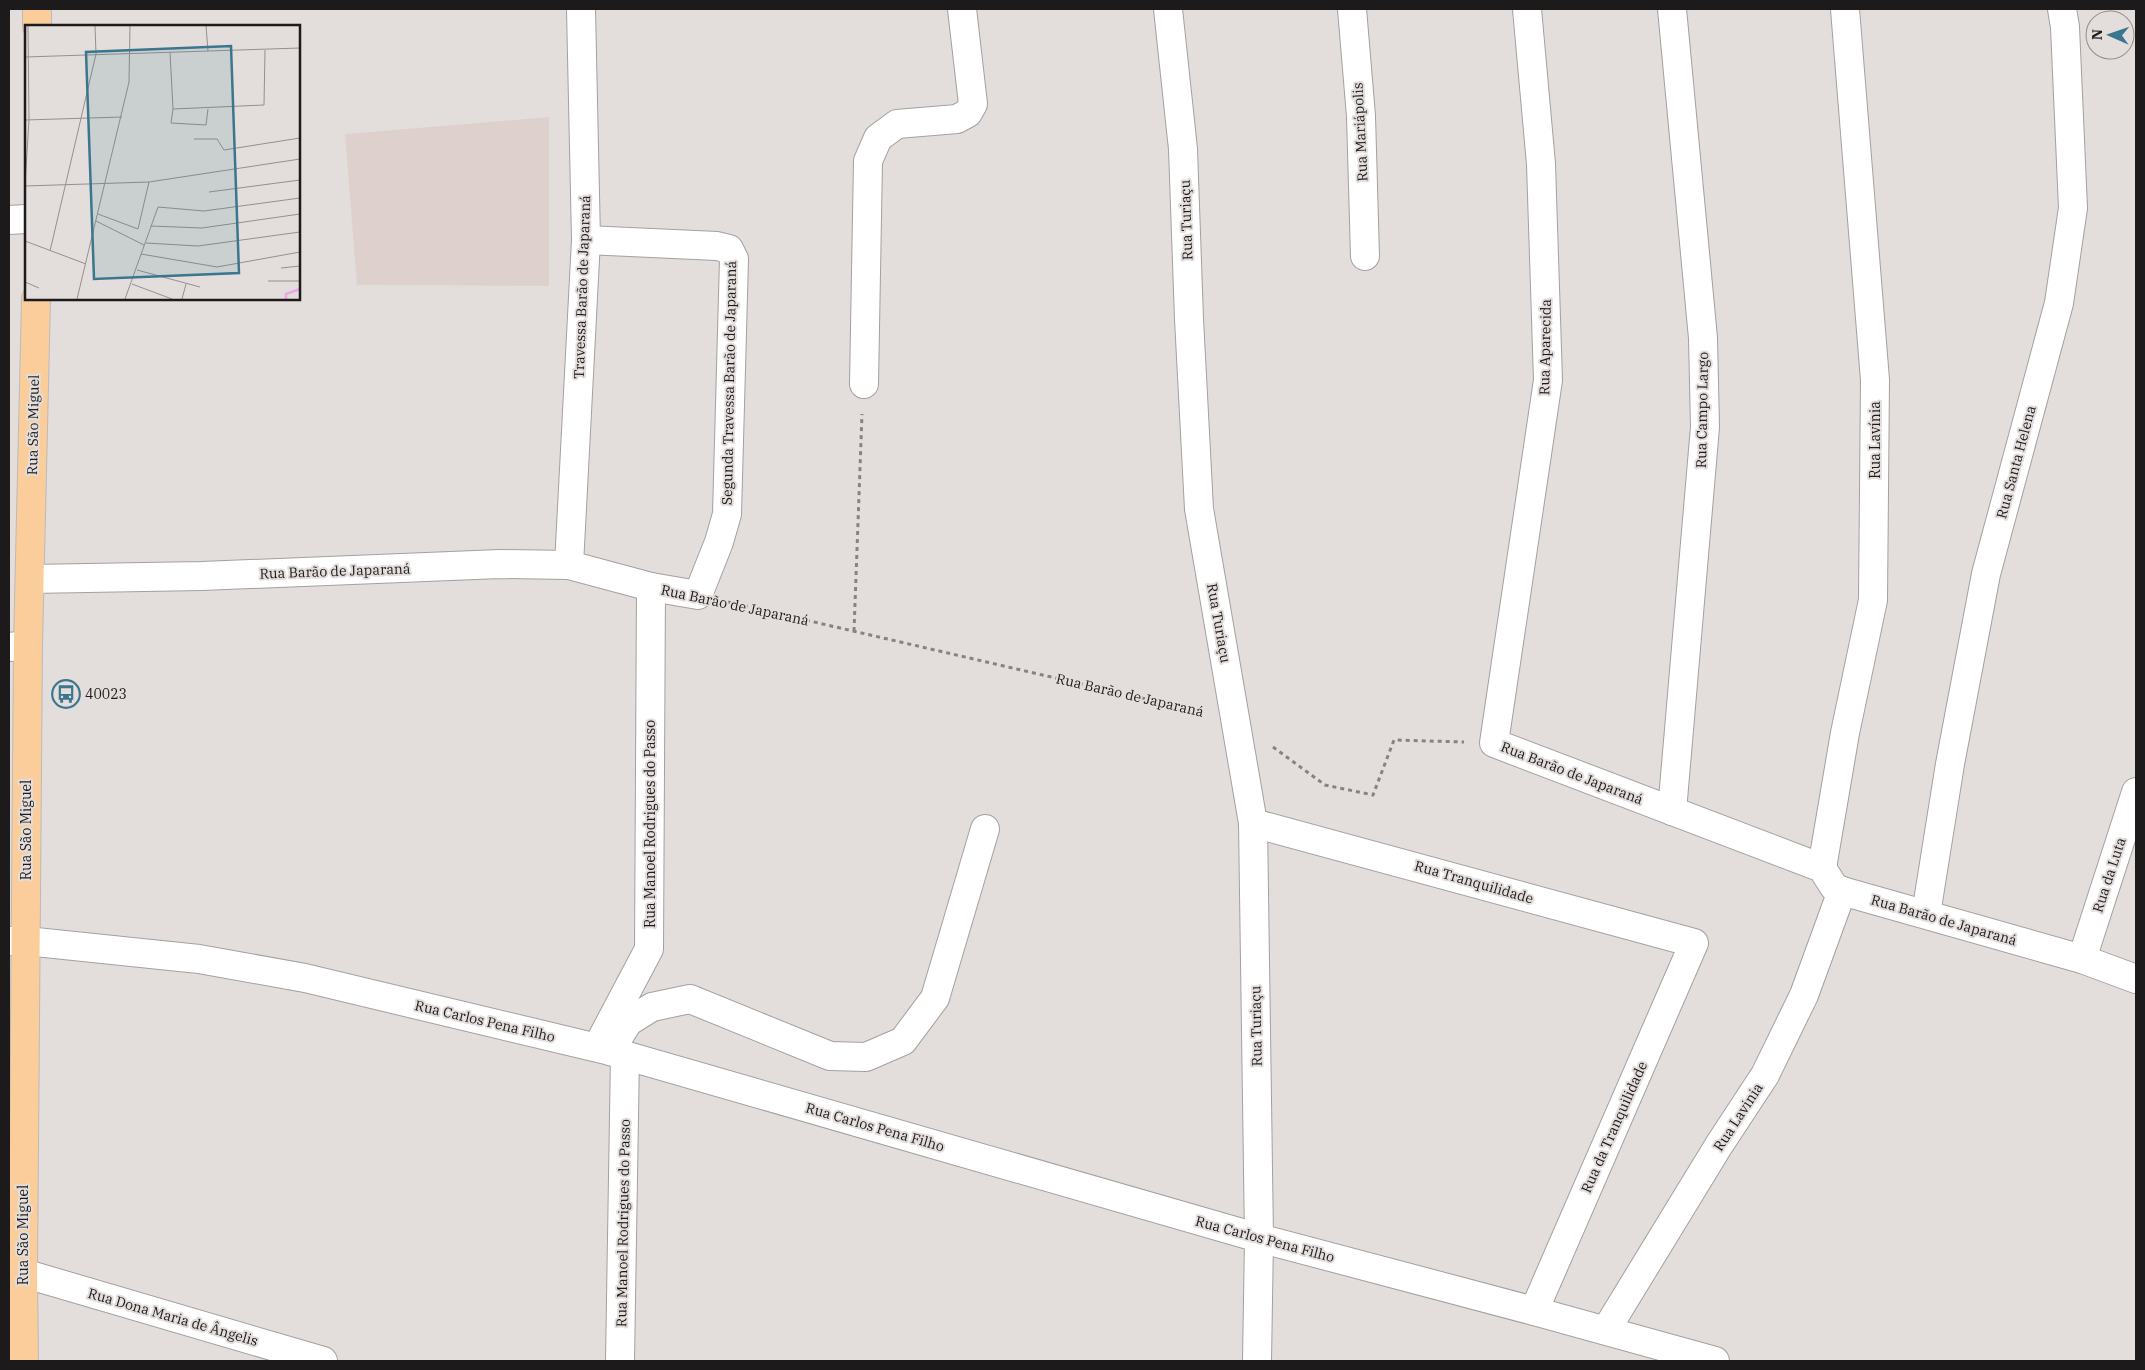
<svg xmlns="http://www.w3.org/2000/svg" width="2145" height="1370" font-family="'IBM Plex Serif',serif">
	<rect width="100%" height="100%" fill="#e3dedc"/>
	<polygon fill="#ded1cd" points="549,117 549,286 357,285 345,134"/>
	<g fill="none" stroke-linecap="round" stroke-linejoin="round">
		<defs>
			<g id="minor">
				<polyline points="1168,9 1183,149 1189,319 1199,509 1253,823 1259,1238 1257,1361"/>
				<polyline points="1352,9 1361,116 1365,256"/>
				<polyline points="1527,9 1541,164 1548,380 1494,743 1822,868 1834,887 1842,891 2082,959 2136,979"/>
				<polyline points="1672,9 1703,338 1705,427 1672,811"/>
				<polyline points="9,220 26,219"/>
				<polyline points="864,384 868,161 878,138 897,124 957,119 968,113 973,104 962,9"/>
				<polyline points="569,565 586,240 581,9"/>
				<polyline points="30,579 202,576 500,564 569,565 651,587 698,595 719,542 727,514 734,259 729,249 717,246 586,240"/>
				<polyline points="9,647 28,645"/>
				<polyline points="1253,823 1694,943 1534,1311"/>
				<polyline points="1822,868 1845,733 1873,600 1875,380 1845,9"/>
				<polyline points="1926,914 1950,764 1986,574 2059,303 2073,208 2065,27 2062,9"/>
				<polyline points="9,941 26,941 199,959 305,978 610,1051 1259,1238 1534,1311 1715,1361"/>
				<polyline points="2082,959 2136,792"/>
				<polyline points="602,1038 649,949 651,587"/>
				<polyline points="610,1051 628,1022 652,1007 690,999 830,1056 866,1057 903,1041 935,998 985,829"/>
				<polyline points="9,1273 23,1273 323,1361"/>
				<polyline points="1606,1330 1719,1145 1765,1075 1804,995 1842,891"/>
				<polyline points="620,1361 625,1055"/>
			</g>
			<g id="major">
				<polyline points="37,9 37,26"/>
				<polyline points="24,1361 23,1273 28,645 36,299"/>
			</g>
		</defs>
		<use href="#minor" stroke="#a5a09f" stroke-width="30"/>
		<use href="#major" stroke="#bbbaba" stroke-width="30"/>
		<g stroke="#878382" stroke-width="3" stroke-dasharray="4 4" stroke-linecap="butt">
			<polyline points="728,602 1202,712"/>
			<polyline points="854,631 862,414"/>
			<polyline points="1273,747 1325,785 1373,795 1394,740 1464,742"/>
		</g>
		<use href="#minor" stroke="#fff" stroke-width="28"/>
		<use href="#major" stroke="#facd9a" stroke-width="28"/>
	</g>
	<defs>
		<symbol id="bus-ring" viewBox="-11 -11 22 22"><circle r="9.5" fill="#e3dedc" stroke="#3a768e" stroke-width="1.5"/><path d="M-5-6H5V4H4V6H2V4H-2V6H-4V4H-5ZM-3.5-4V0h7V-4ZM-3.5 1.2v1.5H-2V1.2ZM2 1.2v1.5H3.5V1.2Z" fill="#3a768e"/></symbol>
	</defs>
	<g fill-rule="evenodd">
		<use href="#bus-ring" x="50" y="678" width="32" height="32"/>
	</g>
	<g text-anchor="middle" stroke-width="4" stroke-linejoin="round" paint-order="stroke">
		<g font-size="14" fill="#1c1a1a" stroke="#e3dedc">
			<text transform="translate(1360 132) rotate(-93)" y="5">Rua Mariápolis</text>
			<text transform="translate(1186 220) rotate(-92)" y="5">Rua Turiaçu</text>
			<text transform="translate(582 287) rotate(-88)" y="5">Travessa Barão de Japaraná</text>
			<text transform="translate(1545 347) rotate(-89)" y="5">Rua Aparecida</text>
			<text transform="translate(729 383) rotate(-89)" y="5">Segunda Travessa Barão de Japaraná</text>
			<text transform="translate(1702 410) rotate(-89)" y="5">Rua Campo Largo</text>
			<text transform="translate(33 425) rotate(-89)" y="5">Rua São Miguel</text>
			<text transform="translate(1875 440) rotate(-90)" y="5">Rua Lavínia</text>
			<text transform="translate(2016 462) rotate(-75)" y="5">Rua Santa Helena</text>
			<text transform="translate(335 571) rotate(-2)" y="5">Rua Barão de Japaraná</text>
			<text transform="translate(735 605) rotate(12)" y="5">Rua Barão de Japaraná</text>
			<text transform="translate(1219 623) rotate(80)" y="5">Rua Turiaçu</text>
			<text transform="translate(1130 695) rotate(13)" y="5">Rua Barão de Japaraná</text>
			<text transform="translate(1572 773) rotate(21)" y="5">Rua Barão de Japaraná</text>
			<text transform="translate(650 824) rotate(-90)" y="5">Rua Manoel Rodrigues do Passo</text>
			<text transform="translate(26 830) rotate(-90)" y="5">Rua São Miguel</text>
			<text transform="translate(2109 875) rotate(-72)" y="5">Rua da Luta</text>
			<text transform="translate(1474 882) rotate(16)" y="5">Rua Tranquilidade</text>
			<text transform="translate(1944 920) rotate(16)" y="5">Rua Barão de Japaraná</text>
			<text transform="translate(485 1021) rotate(13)" y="5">Rua Carlos Pena Filho</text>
			<text transform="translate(1256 1026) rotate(-91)" y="5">Rua Turiaçu</text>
			<text transform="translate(1738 1117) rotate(-57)" y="5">Rua Lavinia</text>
			<text transform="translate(875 1127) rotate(16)" y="5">Rua Carlos Pena Filho</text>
			<text transform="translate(1614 1127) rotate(-66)" y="5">Rua da Tranquilidade</text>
			<text transform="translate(623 1223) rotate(-89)" y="5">Rua Manoel Rodrigues do Passo</text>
			<text transform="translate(23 1235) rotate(-90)" y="5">Rua São Miguel</text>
			<text transform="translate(1265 1239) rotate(15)" y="5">Rua Carlos Pena Filho</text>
			<text transform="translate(173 1317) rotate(16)" y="5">Rua Dona Maria de Ângelis</text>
		</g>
		<g font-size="14" fill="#1c1a1a" stroke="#e3dedc" text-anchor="start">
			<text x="85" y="699">40023</text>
		</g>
	</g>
	<g transform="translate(25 25)">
		<rect width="275" height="275" fill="#e3dedc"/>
		<path fill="none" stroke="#eca7eb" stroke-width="2.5" d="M261,274V269L275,264"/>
		<path fill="none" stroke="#93908e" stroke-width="1" d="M181,1L183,26M145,27L148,84L146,98L181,100L183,84M0,32L275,23M148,84L239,80L240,25M0,95L97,92M169,114H192L199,125L275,113M0,159L4,95L3,1M0,161L124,157L275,134M184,167L275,155M73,189L113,204L124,157M71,196L119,220M126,201L177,203L275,189M0,216L61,239M121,218L173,221L275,207M25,226L71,29L70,1M116,229L192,242L275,227M256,243L275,241M112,245L175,262M243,256H275M0,257L14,263M107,259L147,274M52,274L104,57L105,1M100,274L133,182L179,186L275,173M157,274L161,259"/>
		<path fill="#3a768e" fill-opacity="0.15" stroke="#3a768e" stroke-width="2.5" d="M206,21L214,248L69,254L61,27Z"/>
		<rect width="275" height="275" fill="none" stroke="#1c1a1a" stroke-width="2.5"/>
	</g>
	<rect width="2145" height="1370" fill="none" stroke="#1c1a1a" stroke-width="20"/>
	<g transform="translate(2110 35) rotate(272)"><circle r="24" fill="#e3dedc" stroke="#93908e"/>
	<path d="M0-4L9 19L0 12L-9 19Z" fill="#3a768e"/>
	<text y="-8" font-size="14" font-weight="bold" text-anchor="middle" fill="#1c1a1a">N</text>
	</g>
</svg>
